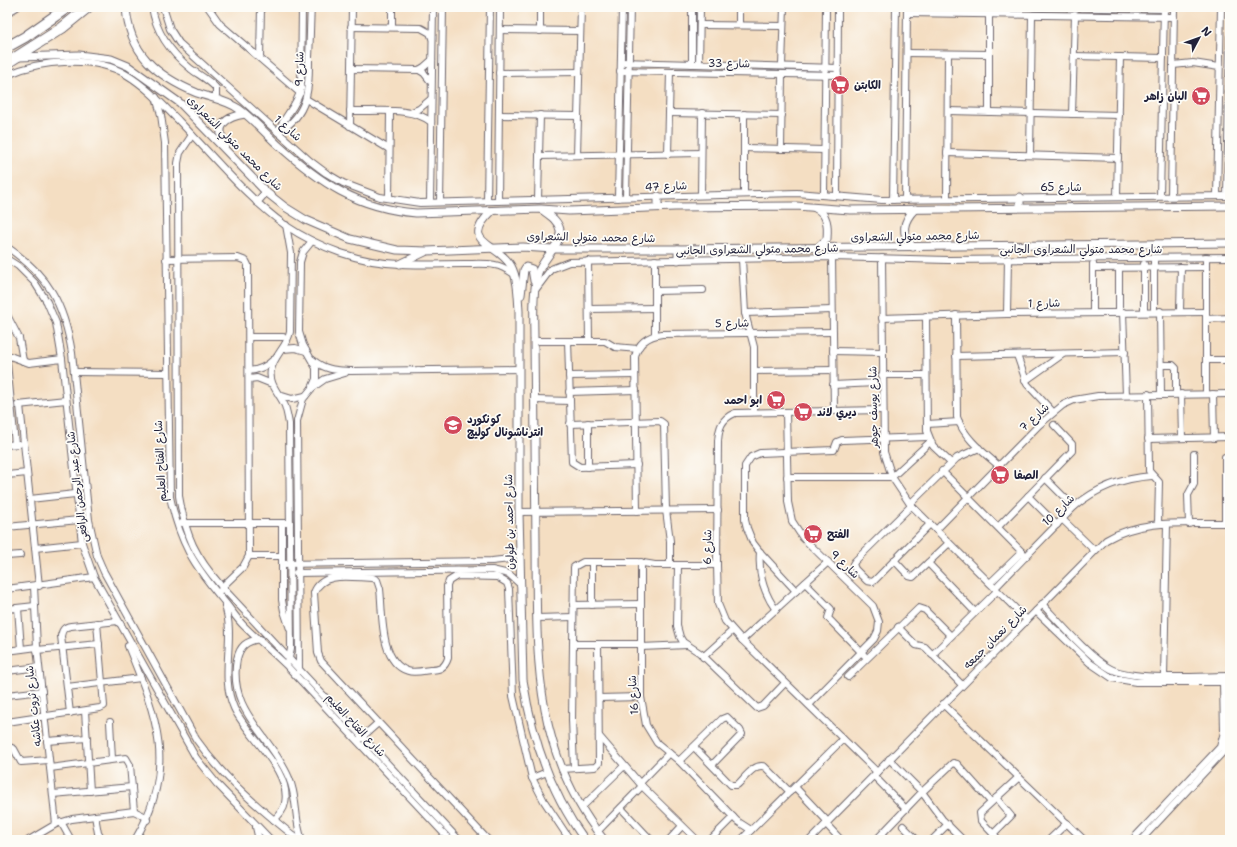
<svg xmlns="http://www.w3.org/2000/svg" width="1237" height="847" font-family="'Shantell Sans','Playpen Sans Arabic',sans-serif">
	<rect width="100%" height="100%" fill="#fdfcf7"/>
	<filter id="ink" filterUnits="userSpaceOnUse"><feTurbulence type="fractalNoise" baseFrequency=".025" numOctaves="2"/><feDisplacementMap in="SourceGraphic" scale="8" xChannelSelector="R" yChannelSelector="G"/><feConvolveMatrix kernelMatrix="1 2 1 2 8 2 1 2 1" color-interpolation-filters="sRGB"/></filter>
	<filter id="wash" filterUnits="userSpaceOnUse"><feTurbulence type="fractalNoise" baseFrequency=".012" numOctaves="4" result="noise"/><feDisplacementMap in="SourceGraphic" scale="16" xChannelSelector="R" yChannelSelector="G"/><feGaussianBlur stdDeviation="0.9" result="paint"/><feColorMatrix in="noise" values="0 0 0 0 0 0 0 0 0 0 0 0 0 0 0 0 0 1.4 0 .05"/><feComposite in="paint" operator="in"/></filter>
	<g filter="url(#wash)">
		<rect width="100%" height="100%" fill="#f4dec2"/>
	</g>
	<g filter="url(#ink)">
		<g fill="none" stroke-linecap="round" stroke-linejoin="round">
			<defs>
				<g id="minor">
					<path d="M152,7C156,33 171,53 191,69C199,75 209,80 216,88V95L213,98L211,97"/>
					<polyline points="163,7 170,29 179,43 310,161 326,173 343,183 380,197 420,203 797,193 882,200 1230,196"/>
					<polyline points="208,7 220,24 300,93"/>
					<polyline points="1034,7 1166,9"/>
					<polyline points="7,13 17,7"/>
					<polyline points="907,13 1173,17"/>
					<polyline points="700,25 783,26"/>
					<polyline points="739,25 739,7"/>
					<polyline points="351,27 421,28 430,33 432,38"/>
					<polyline points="392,27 392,7"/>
					<polyline points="500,30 580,31"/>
					<polyline points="540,31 540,7"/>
					<polyline points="907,53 989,54"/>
					<polyline points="1074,56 1163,58"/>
					<polyline points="260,58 261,7"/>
					<polyline points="621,62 838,68"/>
					<polyline points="692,64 692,7"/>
					<polyline points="699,64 700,7"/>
					<polyline points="1173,65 1193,63 1219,67"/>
					<polyline points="782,66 784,7"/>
					<polyline points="351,69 419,70 424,67 432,60"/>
					<polyline points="419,70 424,73 431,82"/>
					<polyline points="620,71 838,75"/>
					<polyline points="499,73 579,72"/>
					<path d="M7,75C40,60 95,55 127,75C147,87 163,105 179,121C213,156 245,196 285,225C319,248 360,263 401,264C422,265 444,264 465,264C475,264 486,263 495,265C502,266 508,270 514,274"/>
					<path d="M156,97L161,115L165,143L170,497C180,543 193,564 223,600C230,608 236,618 244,626C258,640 273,652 287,666L450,840"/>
					<polyline points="306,99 389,149"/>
					<path d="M350,111C375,112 412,106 431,122"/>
					<polyline points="948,111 1119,115"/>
					<polyline points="412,112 419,109 431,99"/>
					<polyline points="989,112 989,14"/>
					<polyline points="669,113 782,115"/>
					<polyline points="744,114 744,194"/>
					<polyline points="1072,114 1075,15"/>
					<polyline points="499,115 578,116"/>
					<polyline points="350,126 352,7"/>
					<path d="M278,132C309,115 309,88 309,57C310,40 310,24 311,7"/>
					<path d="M278,132C284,116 297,106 301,89L302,7"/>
					<path d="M192,135L180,153L178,163L179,496C186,537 195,556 222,587L459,840"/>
					<polyline points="744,148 824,150"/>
					<polyline points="781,149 782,74"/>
					<polyline points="947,153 1118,158"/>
					<polyline points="668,154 670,72"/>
					<polyline points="577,155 581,7"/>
					<polyline points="1030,155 1032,15"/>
					<polyline points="539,156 701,153"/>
					<polyline points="824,194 826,7"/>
					<polyline points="701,195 702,113"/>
					<polyline points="837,196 838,7"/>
					<polyline points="1117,196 1120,57"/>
					<polyline points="1160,196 1164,7"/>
					<polyline points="1171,196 1174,7"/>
					<polyline points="1217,196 1221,7"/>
					<polyline points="1227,196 1230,37"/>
					<polyline points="626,197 630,7"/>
					<polyline points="389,198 390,112"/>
					<polyline points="618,198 622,7"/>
					<polyline points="947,198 948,54"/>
					<polyline points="538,200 540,115"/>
					<polyline points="893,200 896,7"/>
					<polyline points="905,200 907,7"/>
					<polyline points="487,201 490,7"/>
					<polyline points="498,201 500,7"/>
					<polyline points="430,202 433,7"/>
					<polyline points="440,202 443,7"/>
					<path d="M286,225L291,253L290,332C287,347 274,355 271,370C268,384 280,394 285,406C287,412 288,418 289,424L291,649L288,662"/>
					<path d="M7,247C49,276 64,304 72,353L89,520L97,556L104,572L196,739C224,779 261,810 299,840"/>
					<polyline points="832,257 834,411"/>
					<polyline points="1206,257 1206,394"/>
					<polyline points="882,258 884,452 892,477 910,504 1027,620"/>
					<polyline points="1154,258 1154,311"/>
					<polyline points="7,259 18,266 35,283 47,302 56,323 62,359 82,543 94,577 196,758 217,784 271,840"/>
					<polyline points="166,259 238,258 246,261 248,265 249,556 243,567 222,587 221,590"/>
					<polyline points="742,259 745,313 754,347 754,412"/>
					<polyline points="588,261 589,341"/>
					<polyline points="1144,264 1144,311"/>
					<polyline points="1093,268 1206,267"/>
					<polyline points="536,289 551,269 569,262 832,257 948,260 1230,257"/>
					<polyline points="655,291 703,290"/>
					<polyline points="589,309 655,308"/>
					<polyline points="1160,311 1161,394"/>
					<polyline points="1180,311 1181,267"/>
					<polyline points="1093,312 1093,264"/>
					<polyline points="1119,312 1119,268"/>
					<polyline points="1123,312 1126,395"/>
					<polyline points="745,313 832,310"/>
					<polyline points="1007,314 1008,259"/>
					<polyline points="7,315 19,338 23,361"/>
					<path d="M956,315L957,417C964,438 983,452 999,466"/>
					<polyline points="926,316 927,431 933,446 951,463"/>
					<polyline points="882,318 1007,314 1206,312"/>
					<polyline points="1206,319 1230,318"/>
					<polyline points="655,335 655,260"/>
					<polyline points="249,337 283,337"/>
					<polyline points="534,341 605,341 615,347 638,349"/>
					<polyline points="568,341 572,462 580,467 637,465"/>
					<polyline points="283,349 295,348 306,351"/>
					<polyline points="833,351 882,352"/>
					<polyline points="7,355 29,363 62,359"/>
					<polyline points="1017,355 1027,384 1053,412"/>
					<polyline points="956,356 1125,352"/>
					<path d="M313,360C325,370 336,370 350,371L519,369"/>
					<polyline points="1206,360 1230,360"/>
					<polyline points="7,363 15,444"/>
					<polyline points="1161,365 1173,365 1176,368 1176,394"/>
					<path d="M249,371C259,370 266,367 273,360"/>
					<polyline points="754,371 833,370"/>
					<polyline points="74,372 167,373"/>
					<polyline points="882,375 926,375"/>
					<polyline points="569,376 635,375"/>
					<polyline points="249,379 257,378 272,384"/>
					<polyline points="1025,381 1063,354"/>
					<polyline points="833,385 876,383"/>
					<polyline points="312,388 325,379 345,373"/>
					<polyline points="569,392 636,390"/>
					<polyline points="1148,394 1149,471 1159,482 1158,524"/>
					<polyline points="1181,394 1182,438"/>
					<polyline points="1213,394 1214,438"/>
					<polyline points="279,395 292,399 305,396"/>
					<polyline points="535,400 570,401"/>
					<polyline points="18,405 66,400"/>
					<polyline points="20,405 39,586"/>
					<polyline points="786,412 788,502 792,521 803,538 873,606 879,622 878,631 874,639 809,705"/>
					<polyline points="588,423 588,467"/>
					<polyline points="570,424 660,421 664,424 666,510 670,541 670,565"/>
					<polyline points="927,424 959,422"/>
					<polyline points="1148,439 1230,437"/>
					<polyline points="7,445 19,444"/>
					<polyline points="942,471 1026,556"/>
					<polyline points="7,475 27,473"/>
					<polyline points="787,477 892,477 930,442"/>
					<polyline points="1045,478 1074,507"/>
					<polyline points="1028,496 1057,525"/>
					<polyline points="30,499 75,494"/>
					<polyline points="910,504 957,458 979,448"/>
					<polyline points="912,505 855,561 853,564 855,569 867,581 873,582 930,524"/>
					<path d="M637,511L635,357C638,343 647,336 662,334L833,332"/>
					<polyline points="519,512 718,510"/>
					<polyline points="1062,519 1094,550"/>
					<polyline points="182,523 290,523"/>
					<polyline points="282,523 282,600 284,611 290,629"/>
					<polyline points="1225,523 1225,457"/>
					<polyline points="1189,524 1188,495 1194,484 1194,454"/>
					<polyline points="7,527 79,520"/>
					<polyline points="998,527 1072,451 1072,444 1054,425"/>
					<polyline points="936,530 1039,425 1063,405 1074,400 1098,396 1230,394"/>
					<polyline points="35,548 82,543"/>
					<path d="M760,552C758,574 763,592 776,610"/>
					<polyline points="7,556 20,555"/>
					<polyline points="249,556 282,556"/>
					<polyline points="894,560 909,576 913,577 949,543"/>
					<polyline points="641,562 641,697 646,725 657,743 679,761 737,821 751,830"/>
					<polyline points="928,563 975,612"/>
					<polyline points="282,564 492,561 510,559 520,551"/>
					<polyline points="678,565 677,626 680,637 683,642 700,653 757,708 763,706 785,683"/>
					<polyline points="296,573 492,570 509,574 521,585"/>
					<polyline points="805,583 831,609 828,618 864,655"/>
					<polyline points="990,583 1022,552"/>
					<polyline points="34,586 37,647 56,824"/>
					<path d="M995,588L1074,507C1097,487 1122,478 1152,476"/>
					<polyline points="7,589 94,577"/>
					<polyline points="796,591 760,552 753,543 747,528 745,520 745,466 751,457 760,453 834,450 837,442 842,440 928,437"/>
					<path d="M1042,604C1059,622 1091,659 1111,669C1135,681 1201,676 1230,676"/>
					<polyline points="573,605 641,604"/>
					<polyline points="592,605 592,562"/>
					<path d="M225,606C236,639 219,675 234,708C246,735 292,771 285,803C284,810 279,815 274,820"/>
					<polyline points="18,608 21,649"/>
					<polyline points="7,609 35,606"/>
					<polyline points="1036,611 1090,663 1112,678 1136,682 1230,682"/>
					<polyline points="537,618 573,617"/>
					<polyline points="898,627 916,645 925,647 962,685"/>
					<path d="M260,639C246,641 240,646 237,659C227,711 271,735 289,778C298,798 294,820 302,840"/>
					<polyline points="742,640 828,562"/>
					<polyline points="573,644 641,644"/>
					<path d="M128,646C157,717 178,768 135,840"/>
					<polyline points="641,647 688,645"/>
					<polyline points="37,650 99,644"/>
					<polyline points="7,651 37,647"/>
					<polyline points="932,655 997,591"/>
					<polyline points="703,657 732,631"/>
					<polyline points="7,671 39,667"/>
					<polyline points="299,671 297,421 303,399 312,388 316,379 316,368 303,345 299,332 300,262 303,252 312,241"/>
					<polyline points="848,677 919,608 925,610 951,636"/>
					<polyline points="1164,678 1167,524"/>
					<polyline points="67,687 141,678"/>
					<polyline points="7,695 42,691"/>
					<polyline points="599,698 641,697"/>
					<polyline points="943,704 1084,840"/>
					<polyline points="85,711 90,791"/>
					<path d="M70,713L61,636C62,630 64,627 71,626L118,621L119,623"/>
					<polyline points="7,722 100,708 104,706 97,623"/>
					<polyline points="110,722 112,759"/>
					<polyline points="599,736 642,786 697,840"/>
					<polyline points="360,739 378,723"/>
					<polyline points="47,741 87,738"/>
					<polyline points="7,746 14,749 21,762 49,760"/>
					<path d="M694,747L731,785H737C744,779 755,762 765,767L790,792"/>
					<polyline points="889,759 922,792 942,819 963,840"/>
					<polyline points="679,761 722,719 727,717 740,730 742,734 712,765"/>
					<polyline points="50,768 126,758 130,765 134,811"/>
					<polyline points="574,768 572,720 574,567 583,562 637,562 655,565 717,565"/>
					<polyline points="562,769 595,767 599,763 598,644"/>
					<path d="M877,772L742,640L725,621L718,604L717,565L718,441C719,428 721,419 735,413L882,410"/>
					<polyline points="874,776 906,809"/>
					<polyline points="532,778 547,772"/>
					<polyline points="640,783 669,753"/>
					<polyline points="795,787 828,822"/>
					<polyline points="53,794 132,787"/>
					<polyline points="582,807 624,766"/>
					<polyline points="621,808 651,840"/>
					<polyline points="95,816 98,833 102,840"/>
					<polyline points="61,822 71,840"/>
					<polyline points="826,824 841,840"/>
					<polyline points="903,826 917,840"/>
					<polyline points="256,827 259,840"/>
					<polyline points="597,832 642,786"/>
					<polyline points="993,834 1011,816 996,798"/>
					<polyline points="29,840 56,824 72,819 134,811 144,816 147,820"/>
					<path d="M488,840L321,661L318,653L314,593C322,570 354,578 373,578L377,580L380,589C383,613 379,662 408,671C414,673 423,671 430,670C439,670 445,668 448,658L447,586L449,581L457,576L497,577L507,583L509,589L513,696L532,778L544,801L570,840"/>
					<polyline points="669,840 682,826"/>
					<polyline points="710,840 733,817"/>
					<polyline points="741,840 843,739"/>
					<path d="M810,840L1106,540C1143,518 1188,524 1230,523"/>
					<polyline points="876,840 922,792 953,763 957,764 991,802"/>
					<polyline points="932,840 948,824"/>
					<polyline points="999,840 981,821 980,813 1019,777"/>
					<polyline points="1049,840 1067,823"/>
					<polyline points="1132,840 1220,747 1224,732 1223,682"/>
					<polyline points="1141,840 1224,751 1229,733 1229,682"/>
				</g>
				<g id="tertiary">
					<path d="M126,7C129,53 156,76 197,93C211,98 226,100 239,109C253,119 265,133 277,144C320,183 357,208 416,213L541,209L569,211L675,207L796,206L850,210L1230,206"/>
					<polyline points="19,57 79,55 111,59 128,66 180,103 266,192 285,207 306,220 350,239 397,250 427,251 523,247 553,249 678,249 1230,243"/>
					<path d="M225,145C214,125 226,117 245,114"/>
					<polyline points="257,202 266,192"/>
					<polyline points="658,207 658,196"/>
					<polyline points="1020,207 1020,197"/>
					<path d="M815,208C828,214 828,226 827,239L818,247"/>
					<path d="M542,210C549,215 558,220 560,230C562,244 543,258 538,273C532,293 534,319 534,341C535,408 535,476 536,543C537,652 531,749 604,840"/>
					<path d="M492,211C458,244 498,242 511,266C518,279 518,296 519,311V512L523,680C532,738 550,793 585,840"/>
					<path d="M913,247C900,234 903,221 915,209"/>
					<polyline points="678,260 678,249"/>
					<polyline points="400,264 425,252"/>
					<polyline points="521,295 524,270 526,267 532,269 534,281"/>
				</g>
				<g id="trunk">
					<polyline points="7,47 25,37 68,7"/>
					<polyline points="7,63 62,28 88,7"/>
				</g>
			</defs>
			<use href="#minor" stroke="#6c646a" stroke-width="8"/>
			<use href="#tertiary" stroke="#6c646a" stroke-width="9"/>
			<use href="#trunk" stroke="#6c646a" stroke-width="12"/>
			<use href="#minor" stroke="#fff" stroke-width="6"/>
			<use href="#tertiary" stroke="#fff" stroke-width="7"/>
			<use href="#trunk" stroke="#fff" stroke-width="10"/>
		</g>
	</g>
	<defs>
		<symbol id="supermarket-disc" viewBox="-11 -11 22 22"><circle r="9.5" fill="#d1495b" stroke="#fdfcf7"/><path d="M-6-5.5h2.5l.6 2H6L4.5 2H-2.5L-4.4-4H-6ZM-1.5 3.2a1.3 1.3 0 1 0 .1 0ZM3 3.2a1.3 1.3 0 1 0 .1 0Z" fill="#fff"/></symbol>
		<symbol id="school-disc" viewBox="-11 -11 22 22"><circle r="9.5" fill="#d1495b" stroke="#fdfcf7"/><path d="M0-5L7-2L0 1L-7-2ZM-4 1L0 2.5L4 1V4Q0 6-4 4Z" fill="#fff"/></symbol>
	</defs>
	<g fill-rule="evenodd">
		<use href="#supermarket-disc" x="829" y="74" width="22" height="22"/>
		<use href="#supermarket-disc" x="1190" y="85" width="22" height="22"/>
		<use href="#supermarket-disc" x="765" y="389" width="22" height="22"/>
		<use href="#supermarket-disc" x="792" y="401" width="22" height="22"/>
		<use href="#school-disc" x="442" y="414" width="22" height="22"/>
		<use href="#supermarket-disc" x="989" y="464" width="22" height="22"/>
		<use href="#supermarket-disc" x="802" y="523" width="22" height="22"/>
	</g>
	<g text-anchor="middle" stroke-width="3.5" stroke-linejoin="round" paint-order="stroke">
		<g font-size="11" fill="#22223b" stroke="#fdfcf7">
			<text transform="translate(729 63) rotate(1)" y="4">شارع 33</text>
			<text transform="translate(299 69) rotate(-88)" y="4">شارع 9</text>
			<text transform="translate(288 128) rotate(42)" y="4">شارع 1</text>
			<text transform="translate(235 143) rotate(45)" y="4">شارع محمد متولي الشعراوى</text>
			<text transform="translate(666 186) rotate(-2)" y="4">شارع 47</text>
			<text x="1061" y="191">شارع 65</text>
			<text transform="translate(915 236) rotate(-1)" y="4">شارع محمد متولي الشعراوى</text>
			<text transform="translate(591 237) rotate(1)" y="4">شارع محمد متولي الشعراوى</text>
			<text transform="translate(757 249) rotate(-1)" y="4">شارع محمد متولي الشعراوى الجانبى</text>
			<text x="1081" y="253">شارع محمد متولي الشعراوى الجانبى</text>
			<text transform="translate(1044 303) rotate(-1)" y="4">شارع 1</text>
			<text transform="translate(732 323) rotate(-1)" y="4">شارع 5</text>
			<text transform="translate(873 407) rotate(-91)" y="4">شارع يوسف جوهر</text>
			<text transform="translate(1034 417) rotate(-43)" y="4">شارع 7</text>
			<text transform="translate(160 461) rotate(-93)" y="4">شارع الفتاح العليم</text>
			<text transform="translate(77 487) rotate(-97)" y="4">شارع عبد الرحمن الرافعى</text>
			<text transform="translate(1058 510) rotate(-44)" y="4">شارع 10</text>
			<text transform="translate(509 522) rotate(-91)" y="4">شارع احمد بن طولون</text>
			<text transform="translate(707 547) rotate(-89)" y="4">شارع 6</text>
			<text transform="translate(845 564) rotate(44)" y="4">شارع 9</text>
			<text transform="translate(995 637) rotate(-45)" y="4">شارع نعمان جمعه</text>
			<text transform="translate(633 695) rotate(-94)" y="4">شارع 16</text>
			<text transform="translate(33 706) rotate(-96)" y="4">شارع ثروت عكاشه</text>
			<text transform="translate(356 725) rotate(47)" y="4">شارع الفتاح العليم</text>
		</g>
		<g font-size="11" font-weight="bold" fill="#22223b" stroke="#fdfcf7" text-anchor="start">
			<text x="854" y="89">الكابتن</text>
			<text x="1187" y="100" text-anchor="end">البان زاهر</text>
			<text x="762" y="404" text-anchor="end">ابو احمد</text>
			<text x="817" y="416">ديري لاند</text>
			<text x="467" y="423">كونكورد<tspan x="467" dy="13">انترناشونال كوليج</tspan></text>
			<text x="1014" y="479">الصفا</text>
			<text x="827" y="538">الفتح</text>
		</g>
	</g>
	<rect width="1237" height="847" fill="none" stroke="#fdfcf7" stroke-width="24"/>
	<g transform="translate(1199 38) rotate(49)" stroke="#fdfcf7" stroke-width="3" paint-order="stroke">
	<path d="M0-3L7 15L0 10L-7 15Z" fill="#22223b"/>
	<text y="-6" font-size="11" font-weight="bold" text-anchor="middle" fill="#22223b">N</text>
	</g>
</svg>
